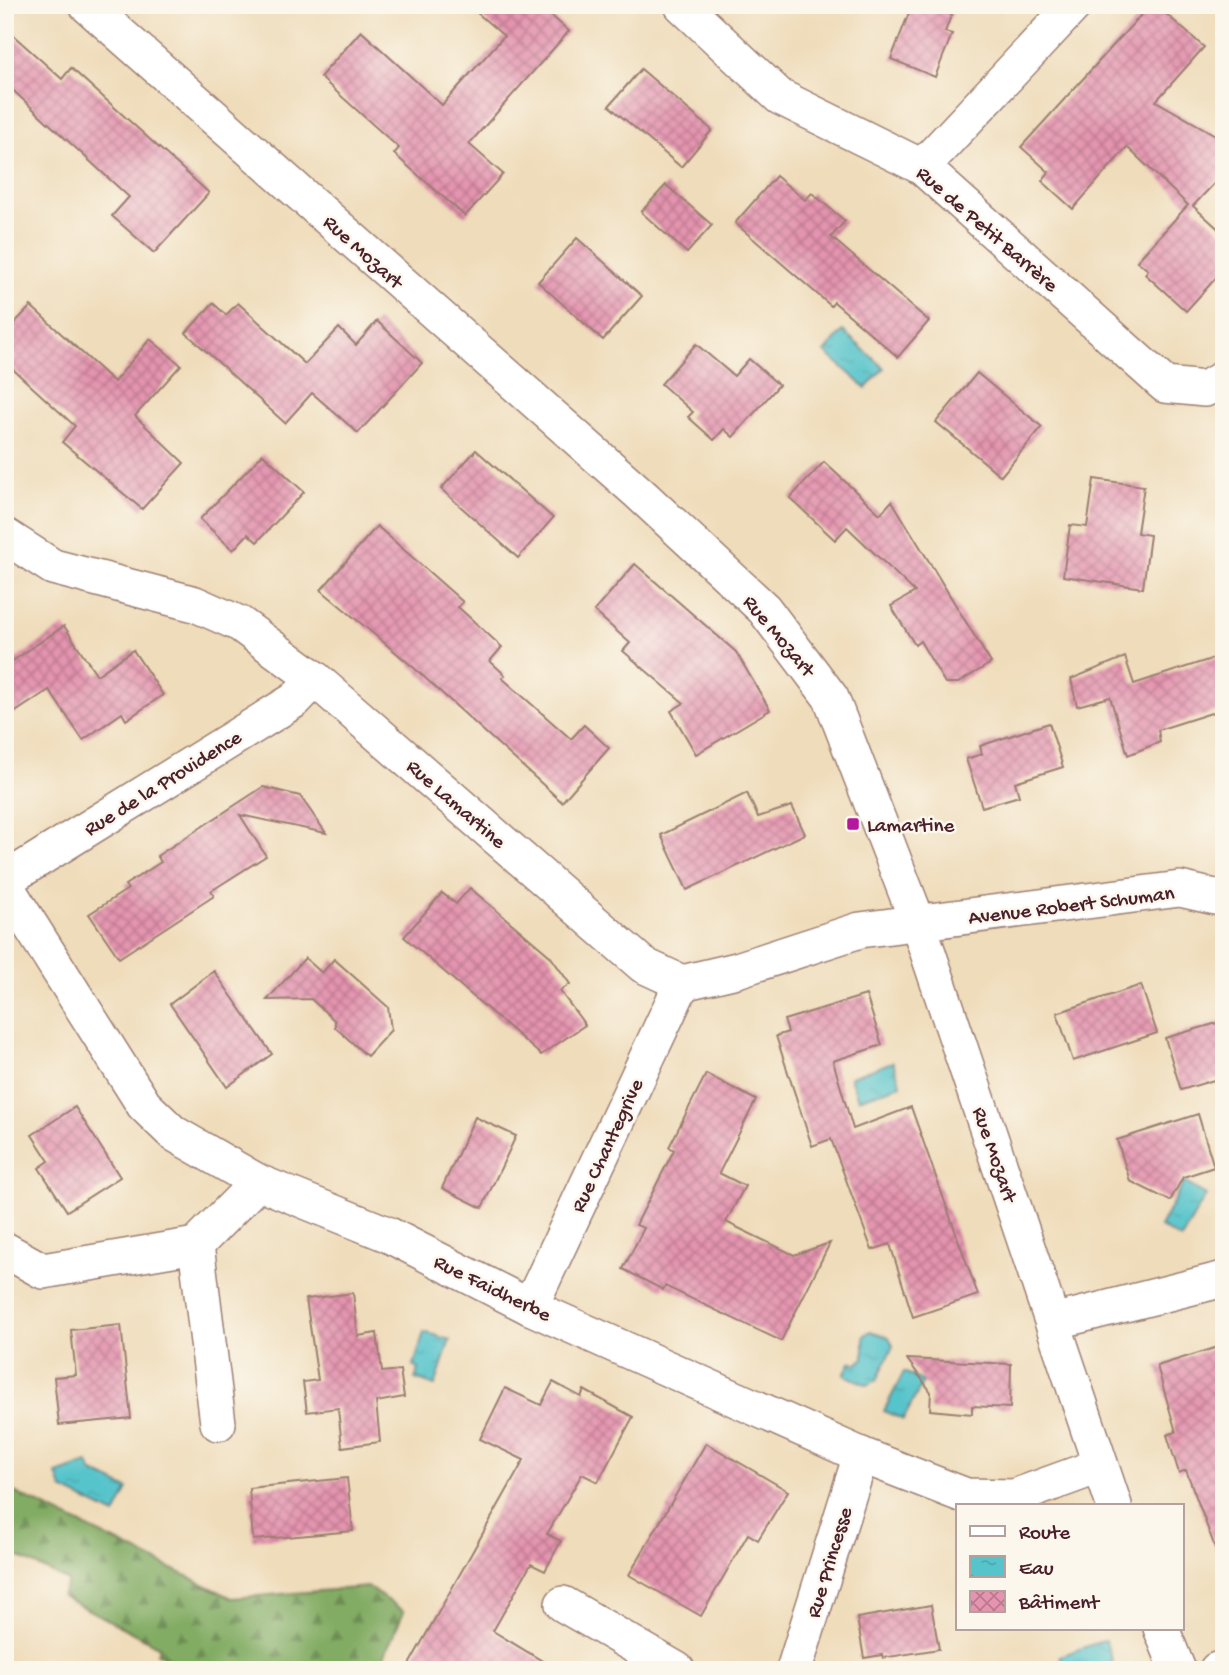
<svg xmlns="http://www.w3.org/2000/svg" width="1229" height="1675" font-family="'Gochi Hand',sans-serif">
	<defs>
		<pattern id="forest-firs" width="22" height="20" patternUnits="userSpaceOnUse" patternTransform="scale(1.75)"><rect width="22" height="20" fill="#82ac64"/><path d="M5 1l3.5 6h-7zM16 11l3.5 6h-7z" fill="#6c8b53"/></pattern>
		<pattern id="water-ripples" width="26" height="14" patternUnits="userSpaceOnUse" patternTransform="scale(1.75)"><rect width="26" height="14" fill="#56c4cb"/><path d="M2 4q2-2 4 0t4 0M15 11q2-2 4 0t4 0" fill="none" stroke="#4ca8ae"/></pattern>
		<pattern id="building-cross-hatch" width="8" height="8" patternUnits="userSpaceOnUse" patternTransform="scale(1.75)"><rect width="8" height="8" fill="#e494af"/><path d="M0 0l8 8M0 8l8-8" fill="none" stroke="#bb788f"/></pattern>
	</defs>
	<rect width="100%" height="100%" fill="#fbf7ec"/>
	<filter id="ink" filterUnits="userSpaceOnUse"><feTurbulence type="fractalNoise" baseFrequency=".0143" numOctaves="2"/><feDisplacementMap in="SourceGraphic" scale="14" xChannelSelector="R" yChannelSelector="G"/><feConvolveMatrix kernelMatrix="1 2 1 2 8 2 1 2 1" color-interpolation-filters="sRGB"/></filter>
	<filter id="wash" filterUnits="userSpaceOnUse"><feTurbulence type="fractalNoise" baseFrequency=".00686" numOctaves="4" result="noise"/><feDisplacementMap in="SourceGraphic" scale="28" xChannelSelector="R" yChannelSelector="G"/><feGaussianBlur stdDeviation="1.57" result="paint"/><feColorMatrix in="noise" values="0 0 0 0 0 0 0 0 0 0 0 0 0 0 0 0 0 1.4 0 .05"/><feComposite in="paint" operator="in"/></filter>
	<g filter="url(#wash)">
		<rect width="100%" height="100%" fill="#efdcba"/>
		<polygon fill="url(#forest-firs)" stroke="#666648" stroke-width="2" points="5,1485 12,1491 232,1598 368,1587 404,1611 378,1670 187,1670 157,1653 160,1647 62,1596 68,1581 5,1550"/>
		<g fill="url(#water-ripples)" stroke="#50727b" stroke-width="2">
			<polygon points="843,331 884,368 866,388 825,352"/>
			<polygon points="893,1062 901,1085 858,1099 850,1077"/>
			<polygon points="1184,1182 1206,1195 1181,1239 1160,1227"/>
			<polygon points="870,1331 889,1337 893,1346 877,1380 868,1385 844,1375 851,1361 857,1364 864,1358 864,1336"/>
			<polygon points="424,1332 450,1340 435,1386 415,1379 419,1369 414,1366"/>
			<polygon points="904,1372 923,1382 903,1420 884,1411"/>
			<polygon points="88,1463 91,1471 128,1489 115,1515 62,1489 57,1474"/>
			<polygon points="1105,1640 1113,1662 1092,1670 1065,1670 1060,1656"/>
		</g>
		<g id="blocks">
			<g fill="url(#building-cross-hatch)">
				<polygon points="468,5 539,5 569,31 469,144 503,174 465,216 394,154 399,148 320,77 361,31 442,105 504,36"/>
				<polygon points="912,5 955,5 945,32 952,34 935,77 891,59"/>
				<polygon points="1150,5 1156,5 1204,47 1156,101 1224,140 1224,173 1193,206 1224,234 1224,269 1186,311 1145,274 1148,270 1137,261 1188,205 1127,147 1073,209 1042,181 1049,172 1021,147"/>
				<polygon points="5,28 62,79 71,68 209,193 154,253 112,216 129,197 5,83"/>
				<polygon points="641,69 712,130 681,167 609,106"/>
				<polygon points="776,176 805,200 812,193 845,221 831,237 929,321 898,357 834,302 831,306 735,223"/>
				<polygon points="666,185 712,225 687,253 641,212"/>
				<polygon points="577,238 642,296 603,340 538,282"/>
				<polygon points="213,303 226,315 238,303 305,364 339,328 356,345 377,321 422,363 358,433 312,393 285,423 186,333"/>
				<polygon points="31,306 114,382 150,339 181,365 135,416 184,463 142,509 62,442 75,426 5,362 5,333"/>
				<polygon points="696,344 734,376 749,359 779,385 733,437 724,429 714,440 688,417 693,412 661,384"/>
				<polygon points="977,373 1042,427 1001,476 936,422"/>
				<polygon points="476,450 553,518 518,558 441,489"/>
				<polygon points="263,454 304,492 257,542 248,534 233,550 200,519"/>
				<polygon points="824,462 880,514 892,501 991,663 958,683 945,683 920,641 915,645 891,606 915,592 847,527 835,540 790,498"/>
				<polygon points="1094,479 1144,486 1137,533 1150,535 1143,588 1063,576 1070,525 1087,527"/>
				<polygon points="377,526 463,602 458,607 502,647 490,661 505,675 502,678 571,739 584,725 609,748 562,802 412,666 321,590"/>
				<polygon points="635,564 736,652 770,710 696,754 671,711 684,703 623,651 630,643 594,611"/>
				<polygon points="64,626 97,675 133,650 163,695 126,720 122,713 83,740 49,690 5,719 5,666"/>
				<polygon points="1125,657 1134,684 1217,657 1224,678 1224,709 1158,730 1160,742 1128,755 1110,697 1077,706 1071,679"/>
				<polygon points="1049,723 1063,767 1015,782 1019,796 982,807 966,759 982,754 980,746"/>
				<polygon points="263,787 300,796 326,833 240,815 266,856 211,891 214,896 119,958 89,914 128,889 125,885 161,862 157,856"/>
				<polygon points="747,793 758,817 792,806 805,834 687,890 661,835"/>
				<polygon points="470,888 550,956 570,984 560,991 585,1025 541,1055 404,937 442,893 456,904"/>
				<polygon points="305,958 322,973 334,959 388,1007 391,1030 367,1056 335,1027 335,1021 311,999 267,1000"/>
				<polygon points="214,971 272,1054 227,1087 170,1004"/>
				<polygon points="1141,985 1157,1033 1073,1061 1057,1013"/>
				<polygon points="866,995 882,1045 833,1061 853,1129 911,1107 978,1295 913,1317 890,1244 872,1250 831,1139 812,1146 776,1036 788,1032 784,1020"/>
				<polygon points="1224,1021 1224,1077 1181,1090 1165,1038"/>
				<polygon points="706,1074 756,1100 719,1173 745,1186 726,1222 794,1255 830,1243 781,1341 665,1286 663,1290 623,1269 644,1228 636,1225 674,1150 669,1147"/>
				<polygon points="75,1107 120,1177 67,1211 39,1168 49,1161 32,1135"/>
				<polygon points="1198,1114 1214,1167 1183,1177 1170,1201 1130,1181 1117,1140"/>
				<polygon points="475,1117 516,1136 482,1208 442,1188"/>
				<polygon points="353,1293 358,1336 377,1333 382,1372 400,1370 404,1397 376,1402 380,1442 342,1447 338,1408 307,1412 303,1382 318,1380 306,1299"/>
				<polygon points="121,1325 131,1418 59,1425 54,1377 76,1375 71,1330"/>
				<polygon points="1224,1345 1224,1561 1220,1561 1186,1470 1179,1473 1167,1435 1176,1432 1157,1366"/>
				<polygon points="907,1359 1011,1364 1010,1408 972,1406 972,1414 930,1410 931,1392"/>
				<polygon points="553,1382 581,1397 584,1390 633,1417 598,1482 582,1474 547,1534 561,1541 545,1571 531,1564 493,1631 557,1670 406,1670 524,1460 480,1439 505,1388 541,1405"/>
				<polygon points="706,1443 788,1491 758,1540 748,1534 701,1616 629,1575"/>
				<polygon points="347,1478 353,1531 253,1540 249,1488"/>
				<polygon points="931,1605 939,1649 883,1658 882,1655 864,1658 857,1618"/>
			</g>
		</g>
	</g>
	<g filter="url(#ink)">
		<use href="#blocks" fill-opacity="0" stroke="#9c7e72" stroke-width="2"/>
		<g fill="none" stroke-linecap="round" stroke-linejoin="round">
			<defs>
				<g id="street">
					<polyline points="87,5 639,493 764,609 831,698 918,923 1114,1505"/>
					<polyline points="682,5 780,97 922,167 1165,385 1205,389 1224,378"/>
					<polyline points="922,167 1074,5"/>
					<polyline points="5,536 53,567 195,604 240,624 315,679 643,965 682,983 737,970 860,930 1180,889 1224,899"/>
					<polyline points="5,880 295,700 315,679"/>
					<polyline points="5,885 144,1105 173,1133 258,1182 387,1234 530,1307 861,1455 966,1496 1014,1497 1099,1466"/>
					<polyline points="196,1245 218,1423"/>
					<polyline points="5,1250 43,1271 196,1245 258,1182"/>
					<polyline points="530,1307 682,983"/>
					<polyline points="1053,1322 1224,1279"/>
					<polyline points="563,1604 677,1670"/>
					<polyline points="1161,1628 1178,1670"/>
					<polyline points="794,1670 861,1455"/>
					<polyline points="1217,1670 1224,1668"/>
				</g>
			</defs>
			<use href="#street" stroke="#9c7e72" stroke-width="38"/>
			<use href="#street" stroke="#fff" stroke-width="35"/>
		</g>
	</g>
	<rect fill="#b5179e" stroke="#fbf7ec" stroke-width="2.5" x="846" y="817" width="14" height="14" rx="3.5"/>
	<g text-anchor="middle" stroke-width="5" stroke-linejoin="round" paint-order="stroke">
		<g font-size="21" fill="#4a1f2b" stroke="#fbf7ec">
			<text transform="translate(988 228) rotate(41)" y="7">Rue de Petit Barrère</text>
			<text transform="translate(364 251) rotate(42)" y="7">Rue Mozart</text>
			<text transform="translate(780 635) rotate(50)" y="7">Rue Mozart</text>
			<text transform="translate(162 782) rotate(-32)" y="7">Rue de la Providence</text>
			<text transform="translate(457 803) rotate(41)" y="7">Rue Lamartine</text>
			<text transform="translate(1071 904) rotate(-7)" y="7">Avenue Robert Schuman</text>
			<text transform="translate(606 1145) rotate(-65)" y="7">Rue Chantegrive</text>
			<text transform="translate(996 1154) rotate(71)" y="7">Rue Mozart</text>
			<text transform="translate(493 1287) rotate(26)" y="7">Rue Faidherbe</text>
			<text transform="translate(828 1562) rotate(-73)" y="7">Rue Princesse</text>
		</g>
		<g font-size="21" fill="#4a1f2b" stroke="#fbf7ec" text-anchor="start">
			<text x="867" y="831">Lamartine</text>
		</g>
	</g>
	<rect width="1229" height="1675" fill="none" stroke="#fbf7ec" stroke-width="28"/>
	<rect x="956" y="1504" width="228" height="126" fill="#fbf7ec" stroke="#b4a19f" stroke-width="2"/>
	<rect x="970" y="1526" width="35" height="10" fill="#ffffff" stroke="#b4a19f" stroke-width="2"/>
	<text x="1019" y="1538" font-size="21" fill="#4a1f2b">Route</text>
	<rect x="970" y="1556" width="35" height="21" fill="url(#water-ripples)" stroke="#b4a19f" stroke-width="2"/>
	<text x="1019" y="1574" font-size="21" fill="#4a1f2b">Eau</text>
	<rect x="970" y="1591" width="35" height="21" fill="url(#building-cross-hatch)" stroke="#b4a19f" stroke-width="2"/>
	<text x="1019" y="1608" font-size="21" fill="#4a1f2b">Bâtiment</text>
</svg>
